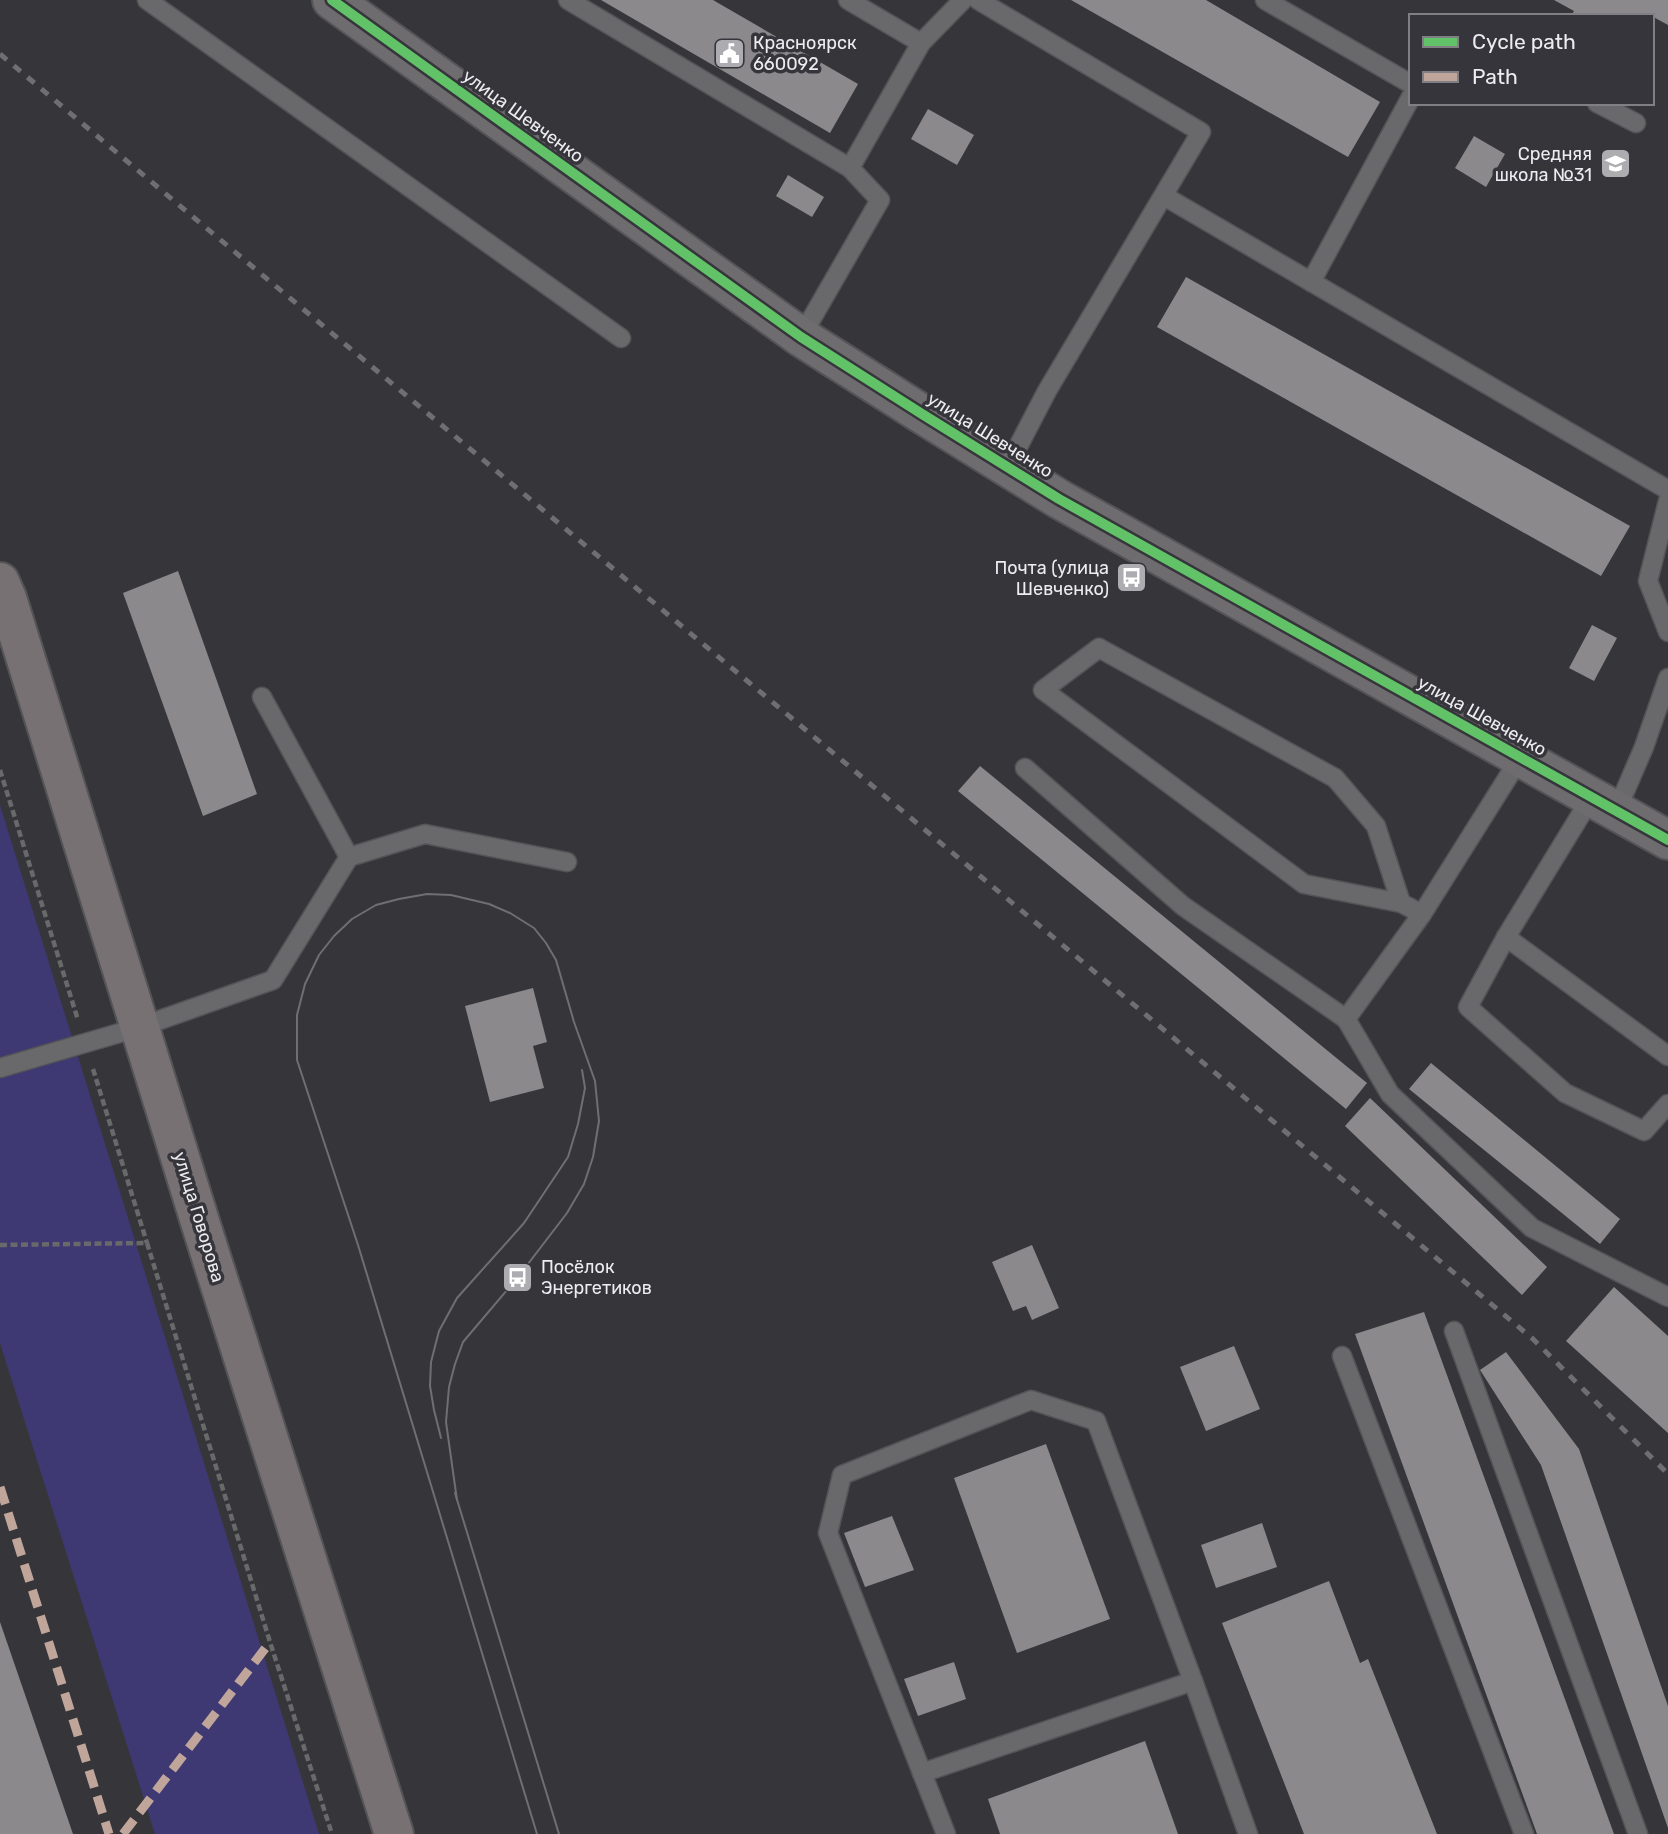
<svg xmlns="http://www.w3.org/2000/svg" width="1668" height="1834" font-family="Rubik,sans-serif">
	<rect width="100%" height="100%" fill="#36363a"/>
	<polygon fill="#3e3972" points="0,805 319,1834 155,1834 0,1343"/>
	<g fill="#8b898b">
		<polygon points="601,0 713,0 858,84 830,133"/>
		<polygon points="1071,0 1206,0 1380,102 1348,157"/>
		<polygon points="1554,0 1668,0 1668,25 1646,13 1645,16 1571,16 1574,11"/>
		<polygon points="928,109 974,135 957,165 911,139"/>
		<polygon points="1474,136 1505,154 1486,187 1455,168"/>
		<polygon points="788,175 824,197 812,217 776,196"/>
		<polygon points="1186,277 1630,526 1601,576 1157,327"/>
		<polygon points="178,571 257,794 203,816 123,593"/>
		<polygon points="1592,625 1617,638 1594,681 1569,668"/>
		<polygon points="980,766 1367,1083 1346,1109 958,791"/>
		<polygon points="533,988 547,1042 533,1046 544,1088 490,1102 465,1006"/>
		<polygon points="1431,1063 1620,1219 1600,1244 1409,1089"/>
		<polygon points="1370,1098 1547,1267 1522,1295 1345,1126"/>
		<polygon points="1032,1245 1059,1308 1032,1320 1026,1306 1013,1311 992,1262"/>
		<polygon points="1614,1287 1668,1336 1668,1433 1566,1341"/>
		<polygon points="1424,1312 1614,1834 1537,1834 1355,1334"/>
		<polygon points="1234,1346 1260,1409 1206,1431 1180,1367"/>
		<polygon points="1506,1352 1579,1449 1668,1706 1668,1828 1541,1465 1480,1370"/>
		<polygon points="1046,1444 1110,1619 1017,1653 954,1478"/>
		<polygon points="892,1516 914,1570 865,1587 844,1533"/>
		<polygon points="1262,1523 1277,1567 1216,1588 1201,1545"/>
		<polygon points="1329,1581 1360,1663 1368,1659 1437,1834 1304,1834 1222,1623"/>
		<polygon points="0,1622 73,1834 0,1834"/>
		<polygon points="954,1662 966,1699 918,1716 904,1679"/>
		<polygon points="1145,1741 1178,1834 1000,1834 988,1799"/>
	</g>
	<g fill="none" stroke-linecap="round" stroke-linejoin="round">
		<defs>
			<g id="lane">
				<polyline points="147,0 621,338"/>
				<polyline points="568,0 850,168 880,200 801,337"/>
				<polyline points="848,0 921,43 850,168"/>
				<polyline points="978,0 1201,132 1047,391 1008,466"/>
				<polyline points="1265,0 1411,84"/>
				<polyline points="921,43 963,0"/>
				<polyline points="1597,103 1636,123"/>
				<polyline points="1164,196 1668,490"/>
				<polyline points="1311,282 1411,97"/>
				<polyline points="1668,501 1648,581 1668,632"/>
				<polyline points="262,697 349,857"/>
				<polyline points="1025,768 1183,906 1346,1019 1422,914 1520,758"/>
				<polyline points="1591,798 1506,937 1468,1007 1565,1093 1644,1131 1668,1104"/>
				<polyline points="1616,812 1644,747 1668,678"/>
				<polyline points="1401,903 1376,826 1335,778 1099,648 1043,690 1304,884 1401,903 1422,914"/>
				<polyline points="1506,937 1668,1056"/>
				<polyline points="1346,1019 1390,1094 1532,1228 1668,1297"/>
				<polyline points="0,1068 140,1027 273,980 349,857 425,834 567,862"/>
				<polyline points="1454,1331 1638,1834"/>
				<polyline points="1342,1356 1524,1834"/>
				<polyline points="922,1773 1193,1681"/>
				<polyline points="946,1834 828,1533 842,1475 1031,1400 1096,1421 1193,1681 1248,1834"/>
			</g>
			<polyline id="secondary" points="332,0 801,337 922,414 1059,499 1668,840"/>
			<polyline id="primary" points="0,582 7,598 201,1225 394,1834"/>
		</defs>
		<use href="#lane" stroke="#545457" stroke-width="21"/>
		<use href="#secondary" stroke="#545457" stroke-width="42"/>
		<use href="#primary" stroke="#545457" stroke-width="42"/>
		<g stroke="#68696b" stroke-width="4.5" stroke-dasharray="7 3.5" stroke-linecap="butt">
			<polyline points="0,770 78,1020"/>
			<polyline points="93,1069 147,1243"/>
			<polyline points="0,1245 147,1243 270,1642 332,1834"/>
		</g>
		<use href="#lane" stroke="#69696b" stroke-width="18"/>
		<use href="#secondary" stroke="#6f6c6f" stroke-width="38"/>
		<use href="#primary" stroke="#787174" stroke-width="38"/>
		<g stroke="#6f6f71" stroke-width="2">
			<polyline points="441,1438 434,1410 430,1386 431,1362 439,1331 457,1298 524,1223 568,1157 578,1124 585,1088 582,1070"/>
			<polyline points="455,1493 559,1834"/>
			<polyline points="457,1500 446,1422 449,1387 455,1364 463,1342 518,1277 567,1213 584,1184 593,1157 599,1121 595,1081 574,1022 556,960 546,943 534,928 510,913 489,904 451,895 427,894 399,899 376,905 352,919 334,936 319,955 305,984 297,1015 297,1060 358,1245 537,1834"/>
		</g>
		<polyline stroke="#6f6f71" stroke-width="5" stroke-dasharray="9 9" stroke-linecap="butt" points="0,54 186,211 1533,1339 1668,1474"/>
		<g stroke="#c0a59a" stroke-width="9" stroke-dasharray="18 9" stroke-linecap="butt">
			<polyline points="0,1487 109,1834"/>
			<polyline points="123,1834 270,1642"/>
		</g>
		<defs>
			<polyline id="cycleway" points="332,0 801,337 922,414 1059,499 1668,840"/>
		</defs>
		<use href="#cycleway" stroke="#35353b" stroke-width="15"/>
		<use href="#cycleway" stroke="#61c268" stroke-width="10"/>
	</g>
	<defs>
		<symbol id="civic-square" viewBox="-11 -11 22 22"><rect x="-9" y="-9" width="18" height="18" rx="4" fill="#adadb1" stroke="#35353b"/><path d="M-.6-6.5H3V-4.5H.6V-3L4-1V1h2V6H-6V1h2V-1L-.6-3ZM-1.2 2.5V6h2.4V2.5Z" fill="#fff"/></symbol>
		<symbol id="school-square" viewBox="-11 -11 22 22"><rect x="-9" y="-9" width="18" height="18" rx="4" fill="#adadb1" stroke="#35353b"/><path d="M0-5L7-2L0 1L-7-2ZM-4 1L0 2.5L4 1V4Q0 6-4 4Z" fill="#fff"/></symbol>
		<symbol id="bus-square" viewBox="-11 -11 22 22"><rect x="-9" y="-9" width="18" height="18" rx="4" fill="#adadb1" stroke="#35353b"/><path d="M-5-6H5V4H4V6H2V4H-2V6H-4V4H-5ZM-3.5-4V0h7V-4ZM-3.5 1.2v1.5H-2V1.2ZM2 1.2v1.5H3.5V1.2Z" fill="#fff"/></symbol>
	</defs>
	<g fill-rule="evenodd">
		<use href="#civic-square" x="712" y="36" width="35" height="35"/>
		<use href="#school-square" x="1598" y="146" width="35" height="35"/>
		<use href="#bus-square" x="1114" y="560" width="35" height="35"/>
		<use href="#bus-square" x="500" y="1260" width="35" height="35"/>
	</g>
	<g text-anchor="middle" stroke-width="7" stroke-linejoin="round" paint-order="stroke">
		<g font-size="18" fill="#ededf1" stroke="#35353b" text-anchor="start">
			<text x="753" y="49">Красноярск<tspan x="753" dy="21">660092</tspan></text>
			<text x="1592" y="160" text-anchor="end">Средняя<tspan x="1592" dy="21">школа №31</tspan></text>
			<text x="1109" y="574" text-anchor="end">Почта (улица<tspan x="1109" dy="21">Шевченко)</tspan></text>
			<text x="541" y="1273">Посёлок<tspan x="541" dy="21">Энергетиков</tspan></text>
		</g>
		<g font-size="18" fill="#ededf1" stroke="#35353b">
			<text transform="translate(523 116) rotate(36)" y="6">улица Шевченко</text>
			<text transform="translate(990 435) rotate(32)" y="6">улица Шевченко</text>
			<text transform="translate(1482 716) rotate(29)" y="6">улица Шевченко</text>
			<text transform="translate(199 1217) rotate(73)" y="6">улица Говорова</text>
		</g>
	</g>
	<rect x="1409" y="14" width="245" height="91" fill="#35353b" stroke="#7f7f84" stroke-width="2"/>
	<rect x="1423" y="37" width="35" height="10" fill="#61c268" stroke="#7f7f84" stroke-width="2"/>
	<text x="1472" y="49" font-size="21" fill="#ededf1">Cycle path</text>
	<rect x="1423" y="72" width="35" height="10" fill="#c0a59a" stroke="#7f7f84" stroke-width="2"/>
	<text x="1472" y="84" font-size="21" fill="#ededf1">Path</text>
</svg>
